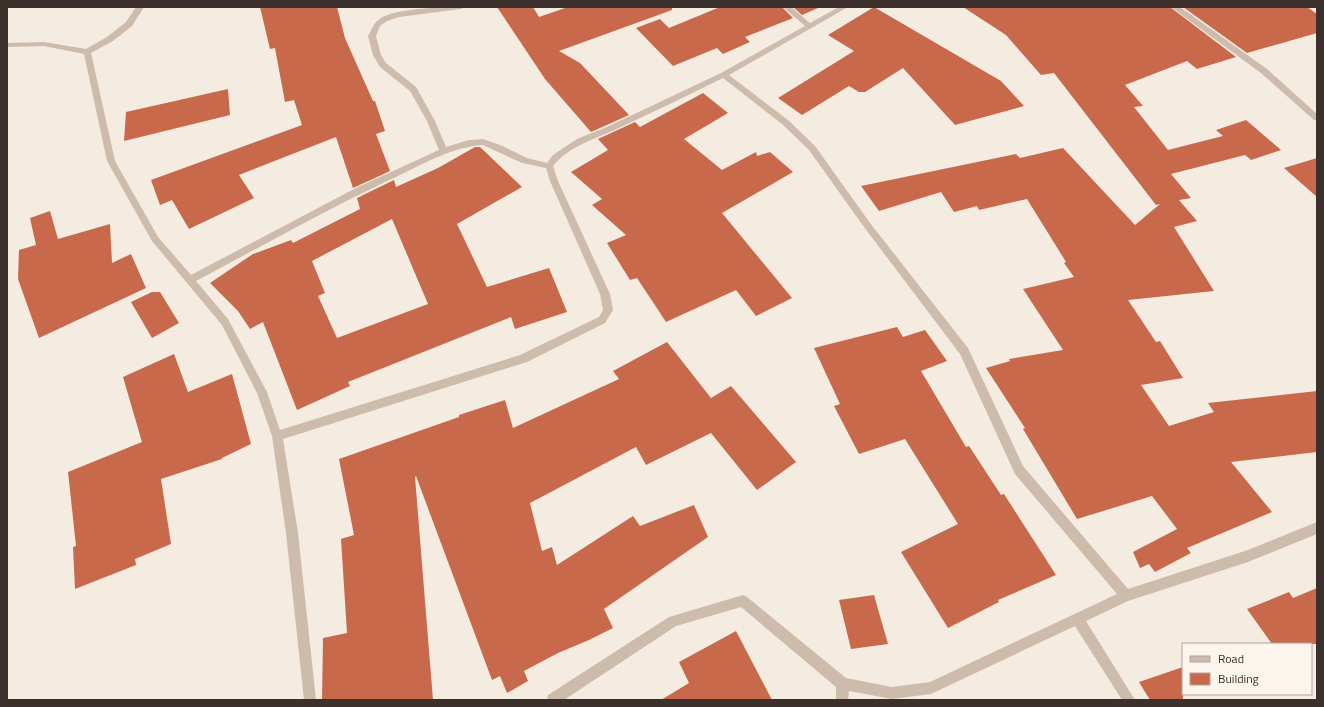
<svg xmlns="http://www.w3.org/2000/svg" width="1324" height="707" font-family="'Titillium Web',sans-serif">
	<rect width="100%" height="100%" fill="#f4ebe1"/>
	<g fill="#c8694b" fill-rule="evenodd">
		<polygon points="260,7 337,7 345,38 373,101 375,101 385,131 376,134 390,171 353,188 336,137 239,175 254,198 189,229 172,200 160,205 151,180 302,125 294,100 285,102 275,48 270,49"/>
		<polygon points="497,7 533,7 539,17 568,7 672,7 672,10 559,51 580,63 629,115 591,132 545,79"/>
		<polygon points="720,7 782,7 793,18 745,37 750,42 723,54 717,48 673,66 636,28 660,19 669,28"/>
		<polygon points="793,7 818,7 818,8 802,15"/>
		<polygon points="874,7 1001,81 1024,106 955,125 903,68 865,92 859,92 849,86 802,115 778,98 854,51 828,35"/>
		<polygon points="963,7 1170,7 1236,57 1197,69 1187,61 1125,85 1143,106 1134,107 1168,150 1223,136 1216,130 1246,120 1281,150 1251,160 1245,155 1171,174 1191,198 1179,200 1197,221 1174,227 1214,291 1128,300 1156,342 1160,341 1183,378 1141,385 1169,426 1214,412 1208,403 1317,391 1317,452 1231,462 1272,512 1187,548 1191,553 1155,572 1149,564 1140,568 1133,552 1177,529 1152,496 1077,519 1023,429 1025,428 986,368 1010,361 1009,359 1063,350 1023,289 1074,277 1064,263 1066,262 1027,199 979,210 977,206 954,212 941,192 879,211 861,186 1016,154 1020,158 1063,148 1135,225 1160,204 1156,205 1054,73 1041,75 1006,35"/>
		<polygon points="1183,7 1307,7 1317,14 1317,33 1247,53"/>
		<polygon points="228,89 230,115 124,141 126,112"/>
		<polygon points="703,93 728,113 684,139 722,170 756,152 757,156 770,152 793,172 722,213 792,298 756,316 736,290 666,322 637,278 630,280 607,243 626,235 592,205 602,199 571,172 608,150 598,139 635,122 640,127"/>
		<path d="M475,147H480L522,187L457,224L487,287L549,268L567,312L515,329L511,317L348,382L350,386L297,410L263,322L250,329L238,311L210,283L253,254L291,240L293,243L360,209L357,198L394,180L396,187L438,168ZM392,219L428,304L337,338L318,296L325,293L312,261Z"/>
		<polygon points="1317,158 1317,197 1284,168"/>
		<polygon points="50,211 58,239 110,224 112,263 131,254 146,288 39,338 18,279 19,250 36,245 30,218"/>
		<polygon points="152,292 160,292 179,323 152,338 131,302"/>
		<polygon points="897,327 903,337 925,330 947,361 921,371 966,447 969,446 1001,495 1004,494 1056,575 998,600 999,602 948,628 901,552 958,524 905,439 859,454 834,406 840,404 814,348"/>
		<polygon points="667,342 711,398 731,386 796,462 757,490 711,433 646,465 636,447 530,503 542,551 552,547 557,565 633,516 640,526 694,505 708,537 604,609 613,628 589,640 558,653 524,671 528,681 507,693 500,676 492,680 416,476 415,477 433,700 322,700 323,638 347,633 341,539 354,535 339,459 459,417 459,415 505,400 513,428 619,379 613,371"/>
		<polygon points="174,354 188,392 232,374 251,444 222,458 222,459 161,479 171,544 135,559 136,565 75,589 73,547 76,546 68,472 142,442 123,377"/>
		<polygon points="1317,588 1317,644 1272,644 1247,609 1289,592 1293,598"/>
		<polygon points="874,595 888,644 851,649 839,600"/>
		<polygon points="736,631 772,700 661,700 689,683 679,662"/>
		<polygon points="1183,667 1183,700 1150,700 1139,682"/>
	</g>
	<g fill="none" stroke-linecap="round" stroke-linejoin="round">
		<g fill="#cdbbac" fill-rule="evenodd">
			<path d="M136,7H144L132,26L113,41L91,53L115,161L158,237L191,275L358,187L439,150L427,121L410,91L380,67L373,55L368,36C372,29 374,22 381,18C396,8 446,7 465,7L461,9L399,17L387,21L380,26L376,36L381,55L386,63L416,87L435,121L446,147L469,140L483,139L500,145L527,158L547,163L553,155L577,139L607,127L721,73L805,26L783,7H791L810,23L839,7H848L729,75L788,120L815,146L870,223L968,348L1023,466L1128,589L1248,550L1317,522V534L1248,562L1128,601L1086,621L1135,700H1122L1075,626L931,694L892,699L849,691L848,700H836V687L741,607L676,626L564,700H547L548,695L669,617L743,595L747,597L846,678L892,687L930,682L1117,594L1015,474L960,354L864,227L809,150L782,124L723,78C689,95 655,111 621,127C598,138 570,145 553,166L558,181L610,294L613,310L605,323L527,362L283,439L298,533L316,700H304L286,533L272,436L257,393L222,325L152,241L107,161L84,54L44,46L7,47V43L44,42L86,49L107,37L126,22ZM483,145L522,163L546,168L550,181L600,294L603,310L599,317L520,355L280,430L267,392L228,319L196,281C264,245 331,207 400,175C427,162 453,147 483,145Z"/>
			<polygon points="1171,7 1180,7 1267,69 1317,114 1317,121 1314,120 1261,73"/>
		</g>
	</g>
	<rect width="1324" height="707" fill="none" stroke="#3b302b" stroke-width="16"/>
	<rect x="1182" y="643" width="130" height="52" fill="#fbf5ee" stroke="#aea6a0"/>
	<rect x="1190" y="656" width="20" height="6" fill="#cdbbac" stroke="#aea6a0"/>
	<text x="1218" y="663" font-size="12" fill="#3b302b">Road</text>
	<rect x="1190" y="673" width="20" height="12" fill="#c8694b" stroke="#aea6a0"/>
	<text x="1218" y="683" font-size="12" fill="#3b302b">Building</text>
</svg>
